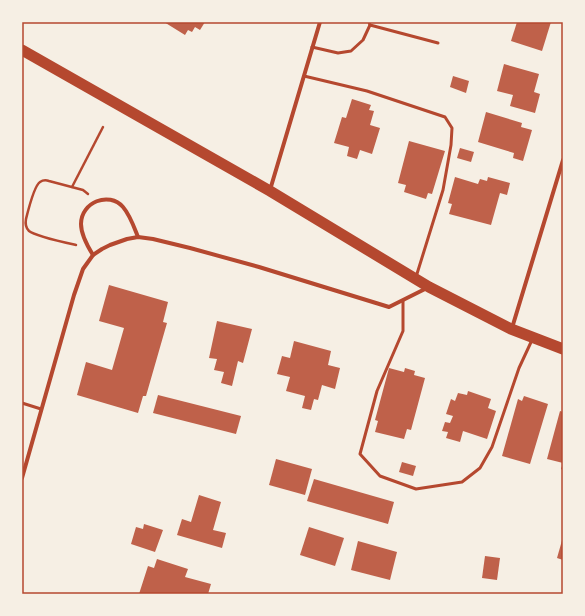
<svg xmlns="http://www.w3.org/2000/svg" width="585" height="616" font-family="'Exo 2',sans-serif">
	<rect width="100%" height="100%" fill="#f6efe4"/>
	<g fill="#bf614a">
		<polygon points="164,22 205,22 200,30 195,27 192,32 188,30 185,35"/>
		<polygon points="517,22 551,22 542,51 511,41"/>
		<polygon points="504,64 539,74 534,92 540,94 535,113 510,106 513,95 497,91"/>
		<polygon points="453,76 469,81 466,93 450,87"/>
		<polygon points="352,99 371,105 369,110 374,111 370,125 380,128 372,154 360,150 357,159 347,156 349,147 334,143 342,117 346,118"/>
		<polygon points="486,112 522,123 521,127 532,130 523,161 513,158 514,153 478,142"/>
		<polygon points="409,141 445,151 432,194 428,193 426,199 404,192 406,185 398,183"/>
		<polygon points="460,148 474,152 471,162 457,158"/>
		<polygon points="455,177 478,184 480,179 487,181 488,177 510,183 507,195 500,193 491,225 449,214 452,204 448,203"/>
		<polygon points="109,285 168,302 163,322 167,323 146,396 143,396 138,413 77,395 86,362 112,370 124,328 99,321"/>
		<polygon points="217,321 252,329 243,363 238,361 232,386 221,383 224,372 214,370 217,359 209,358"/>
		<polygon points="294,341 331,351 328,365 340,368 335,389 322,385 318,400 314,399 311,410 302,408 305,396 286,391 290,377 277,374 282,356 290,358"/>
		<polygon points="389,368 404,372 405,368 415,371 414,375 425,378 411,430 407,429 404,439 375,432 378,421 375,420"/>
		<polygon points="468,391 491,399 488,408 496,411 487,439 463,431 460,442 446,438 448,432 442,431 445,422 450,423 453,416 446,414 451,399 455,401 458,393 467,395"/>
		<polygon points="158,395 241,416 236,434 153,413"/>
		<polygon points="524,396 548,404 530,464 502,456 518,399 522,401"/>
		<polygon points="560,411 563,412 563,470 561,469 563,463 547,459"/>
		<polygon points="276,459 312,469 305,495 269,485"/>
		<polygon points="402,462 416,466 413,476 399,472"/>
		<polygon points="314,479 394,502 388,524 307,501"/>
		<polygon points="199,495 221,502 213,530 226,533 222,548 177,535 182,519 191,522"/>
		<polygon points="144,524 163,530 155,552 131,544 136,527 143,529"/>
		<polygon points="309,527 344,538 335,566 300,555"/>
		<polygon points="563,537 563,560 557,558"/>
		<polygon points="358,541 397,552 390,580 351,570"/>
		<polygon points="485,556 500,558 497,580 482,578"/>
		<polygon points="157,559 188,569 185,577 211,584 208,594 139,594 148,566 154,568"/>
	</g>
	<g fill="none" stroke-linecap="round" stroke-linejoin="round">
		<g stroke="#b5482f" stroke-width="2.5">
			<polyline points="72,187 103,127"/>
			<path d="M76,245C67,243 35,236 29,231C26,228 25,224 26,219C28,211 34,186 40,182C43,180 46,180 49,181L83,190L88,194"/>
		</g>
		<g stroke="#b5482f" stroke-width="3">
			<polyline points="369,22 370,25 438,43"/>
			<polyline points="312,47 338,53 351,51 363,40 370,25"/>
			<polyline points="304,76 367,91 445,117 452,128 451,145 443,190 416,277"/>
			<polyline points="403,301 403,331 377,391 360,454 380,476 416,489 462,482 480,468 492,447 519,368 532,340"/>
			<polyline points="22,403 41,409"/>
		</g>
		<g stroke="#b5482f" stroke-width="4">
			<polyline points="270,190 320,22"/>
			<path d="M93,255C88,247 81,233 81,224C81,202 109,191 123,207C130,215 134,227 138,237"/>
			<polyline points="512,328 563,160"/>
			<polyline points="22,478 74,295 83,269 93,255 102,249 110,245 127,239 138,237 153,239 190,248 259,267 389,307 427,288"/>
		</g>
		<polyline stroke="#b5482f" stroke-width="11" points="22,50 270,191 429,287 511,329 563,349"/>
	</g>
	<rect width="585" height="616" fill="none" stroke="#f6efe4" stroke-width="46"/>
	<rect x="23" y="23" width="539" height="570" fill="none" stroke="#b5482f" stroke-width="1.5"/>
</svg>
